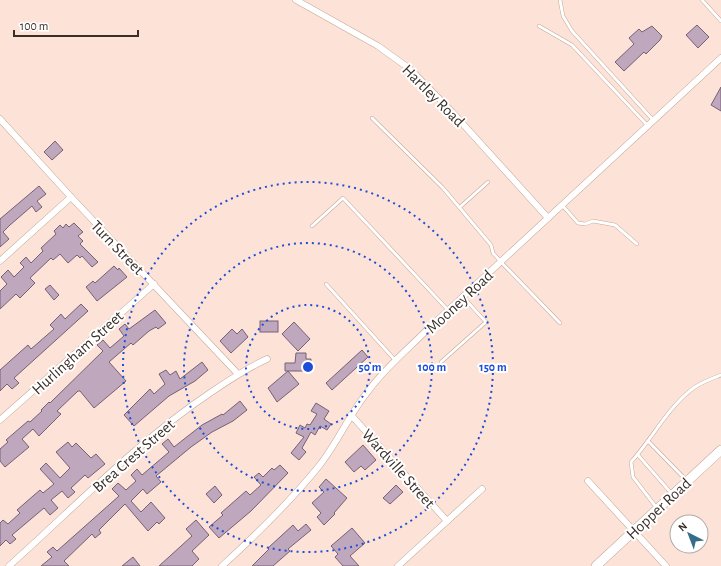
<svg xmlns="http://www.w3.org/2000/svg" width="721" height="566" font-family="'Alegreya Sans',sans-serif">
	<rect width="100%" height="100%" fill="#fde3d7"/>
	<g fill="#bfa8be" stroke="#766074">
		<polygon points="697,25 709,37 698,48 686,35"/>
		<polygon points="652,26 662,36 660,40 646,54 644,52 624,71 615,62 634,44 629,38 639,29 642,32"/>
		<polygon points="721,87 721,111 711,105"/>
		<polygon points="55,141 63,150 52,160 44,152"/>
		<polygon points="39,186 46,194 37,201 42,207 36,212 32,206 10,225 3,232 9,239 0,247 0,219"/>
		<polygon points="74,223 83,232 78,236 83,241 80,244 98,262 92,267 82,256 80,258 77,255 68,263 60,254 53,260 51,258 30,278 35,283 20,298 16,294 0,309 0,291 7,284 1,277 8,270 14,277 24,267 20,263 26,257 31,263 43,251 41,248 56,234 54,231 60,225 63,228 66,224 69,227"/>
		<polygon points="114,266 118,270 119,268 127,277 97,301 86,287 93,281 95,283"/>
		<polygon points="50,285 59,295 54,300 45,289"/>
		<polygon points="81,304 88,311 14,378 19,383 12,389 7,384 0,391 0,370 28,345 31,349 54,329 50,325 61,314 65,319"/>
		<polygon points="155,310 166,323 158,329 156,327 149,331 133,345 131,343 109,362 126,381 94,408 80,391 78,391 57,411 61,414 39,436 33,429 22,439 29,447 5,467 0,461 0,449 8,442 6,440 28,421 30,422 42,411 41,410 49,402 50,403 103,351 97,345 103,340 110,348 124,336 119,329 125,324 129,329"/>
		<rect x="260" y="321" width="18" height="11"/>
		<polygon points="294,322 310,339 298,351 282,334"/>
		<polygon points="232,329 237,334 242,329 248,337 231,353 220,341"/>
		<polygon points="362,350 368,357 332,390 326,383"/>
		<polygon points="296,353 306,353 306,359 311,359 310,371 288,371 299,384 277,402 268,388 288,371 285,371 285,363 295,363"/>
		<polygon points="202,362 208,370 195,381 169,396 134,426 124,415 150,389 154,394 165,384 159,374 166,370 170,375 176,371 180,379"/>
		<polygon points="240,401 247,410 233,421 212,432 191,447 156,476 161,482 147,494 143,489 131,501 141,512 151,502 165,518 159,524 157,522 148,531 125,504 99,530 101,533 95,538 92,534 64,561 69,566 41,566 52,557 47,552 53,547 57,551 119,496 112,489 118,483 126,490 136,481 131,475 137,469 142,475 169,452 162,444 168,439 174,447 202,425 222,414 223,415"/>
		<polygon points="316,403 329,411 324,419 331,424 327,430 320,426 315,435 311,432 302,448 306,452 299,460 291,453 304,437 296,433 300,425 305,428 307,424 310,425 317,414 311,411"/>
		<polygon points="68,442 72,447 76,443 91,458 96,454 105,464 88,478 85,475 71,488 75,492 68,498 62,491 51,500 58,508 50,515 44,508 12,535 16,539 10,544 6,540 0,546 0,523 3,520 8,524 20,513 17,510 33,496 40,490 43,493 54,484 40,469 46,463 60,478 70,468 56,452"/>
		<polygon points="363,445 376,460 365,470 361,466 354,472 345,462"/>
		<polygon points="280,465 288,473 251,511 219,538 209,527 223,515 221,513 246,491 250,495 261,485 254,477 259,473 263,477 272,468 274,470"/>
		<polygon points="326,479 347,498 334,513 335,514 324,525 317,517 321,513 312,503 324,492 319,487"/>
		<polygon points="396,485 403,492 390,504 383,498"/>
		<polygon points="215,486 222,495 214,503 206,494"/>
		<polygon points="196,520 209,535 192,551 199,559 192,566 159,566 192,536 186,529"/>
		<polygon points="306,524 311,530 288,549 290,551 273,566 252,566 269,549 268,548 293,525 298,531"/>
		<polygon points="352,528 365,543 350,556 359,566 343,566 335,557 338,554 331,546"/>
		<polygon points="133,557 140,566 122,566"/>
	</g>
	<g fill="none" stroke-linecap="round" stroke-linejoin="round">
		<defs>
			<g id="service">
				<polyline points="560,0 563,16 572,31 654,121"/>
				<polyline points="702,0 721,21"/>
				<polyline points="539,26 572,45 648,126"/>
				<polyline points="372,118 443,188 491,245 493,253 501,262 560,323"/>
				<polyline points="562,205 578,223 585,224 593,221 615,225 637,244"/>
				<polyline points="460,207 488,182"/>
				<polyline points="312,226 343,198 448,310"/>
				<polyline points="326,284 395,360"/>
				<polyline points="441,362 486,322 463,297"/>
				<polyline points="648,441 686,480"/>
				<polyline points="638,455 672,494"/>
				<path d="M656,507L633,477L631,462C652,439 666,410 691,390C699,383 711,379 721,375"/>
			</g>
			<g id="minor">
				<polyline points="296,0 378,46 410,69 452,112 548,218"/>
				<polyline points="0,119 71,197 238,374"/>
				<polyline points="0,261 71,197"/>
				<polyline points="351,415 447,521"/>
				<polyline points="0,420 154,284"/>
				<polyline points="588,481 666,566"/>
				<path d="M9,566C75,507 137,442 210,393C229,380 247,368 267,359"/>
				<path d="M222,566C256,535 290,502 319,466C338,442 350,413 369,390C386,367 408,349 428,329L721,58"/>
				<polyline points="398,566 482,489"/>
			</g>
			<polyline id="secondary" points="596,566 721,450"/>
		</defs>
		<use href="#service" stroke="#c4a597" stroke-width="4"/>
		<use href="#minor" stroke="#c4a597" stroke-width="7"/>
		<use href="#secondary" stroke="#c4a597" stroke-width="10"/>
		<use href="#service" stroke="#fff" stroke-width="3"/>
		<use href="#minor" stroke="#fff" stroke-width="6"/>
		<use href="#secondary" stroke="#fff" stroke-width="9"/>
	</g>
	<g fill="none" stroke="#1d4ed8" stroke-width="2" stroke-dasharray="2 4">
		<circle cx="308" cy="367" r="62"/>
		<circle cx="308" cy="367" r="124"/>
		<circle cx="308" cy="367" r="185"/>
	</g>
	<g text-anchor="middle" stroke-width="4" stroke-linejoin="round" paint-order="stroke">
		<g font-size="16" fill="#3a2e28" stroke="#fff">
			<text transform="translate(434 95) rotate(45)" y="6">Hartley Road</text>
			<text transform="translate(118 247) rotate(46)" y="6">Turn Street</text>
			<text transform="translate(459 301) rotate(-43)" y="6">Mooney Road</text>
			<text transform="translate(77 352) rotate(-42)" y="6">Hurlingham Street</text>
			<text transform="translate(133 455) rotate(-41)" y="6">Brea Crest Street</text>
			<text transform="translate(399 468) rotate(48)" y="6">Wardville Street</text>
			<text transform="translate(658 508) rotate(-43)" y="6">Hopper Road</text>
		</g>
	</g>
	<circle cx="308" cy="367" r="6" fill="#1d4ed8" stroke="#fff" stroke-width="2"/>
	<g font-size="12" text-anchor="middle" font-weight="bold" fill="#1d4ed8" stroke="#fff" stroke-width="4" stroke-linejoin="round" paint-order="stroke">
		<text x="370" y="371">50 m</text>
		<text x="432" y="371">100 m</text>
		<text x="493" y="371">150 m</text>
	</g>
	<g transform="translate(689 534) rotate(318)"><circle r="19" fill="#ffffff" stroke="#b0aba9"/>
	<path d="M0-3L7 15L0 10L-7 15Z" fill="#366d88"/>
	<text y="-6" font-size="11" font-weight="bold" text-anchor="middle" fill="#3a2e28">N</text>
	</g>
	<path d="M14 30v6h124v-6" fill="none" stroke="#3a2e28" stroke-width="2"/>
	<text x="20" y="30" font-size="12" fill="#3a2e28" stroke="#ffffff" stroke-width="3" paint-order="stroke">100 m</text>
</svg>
